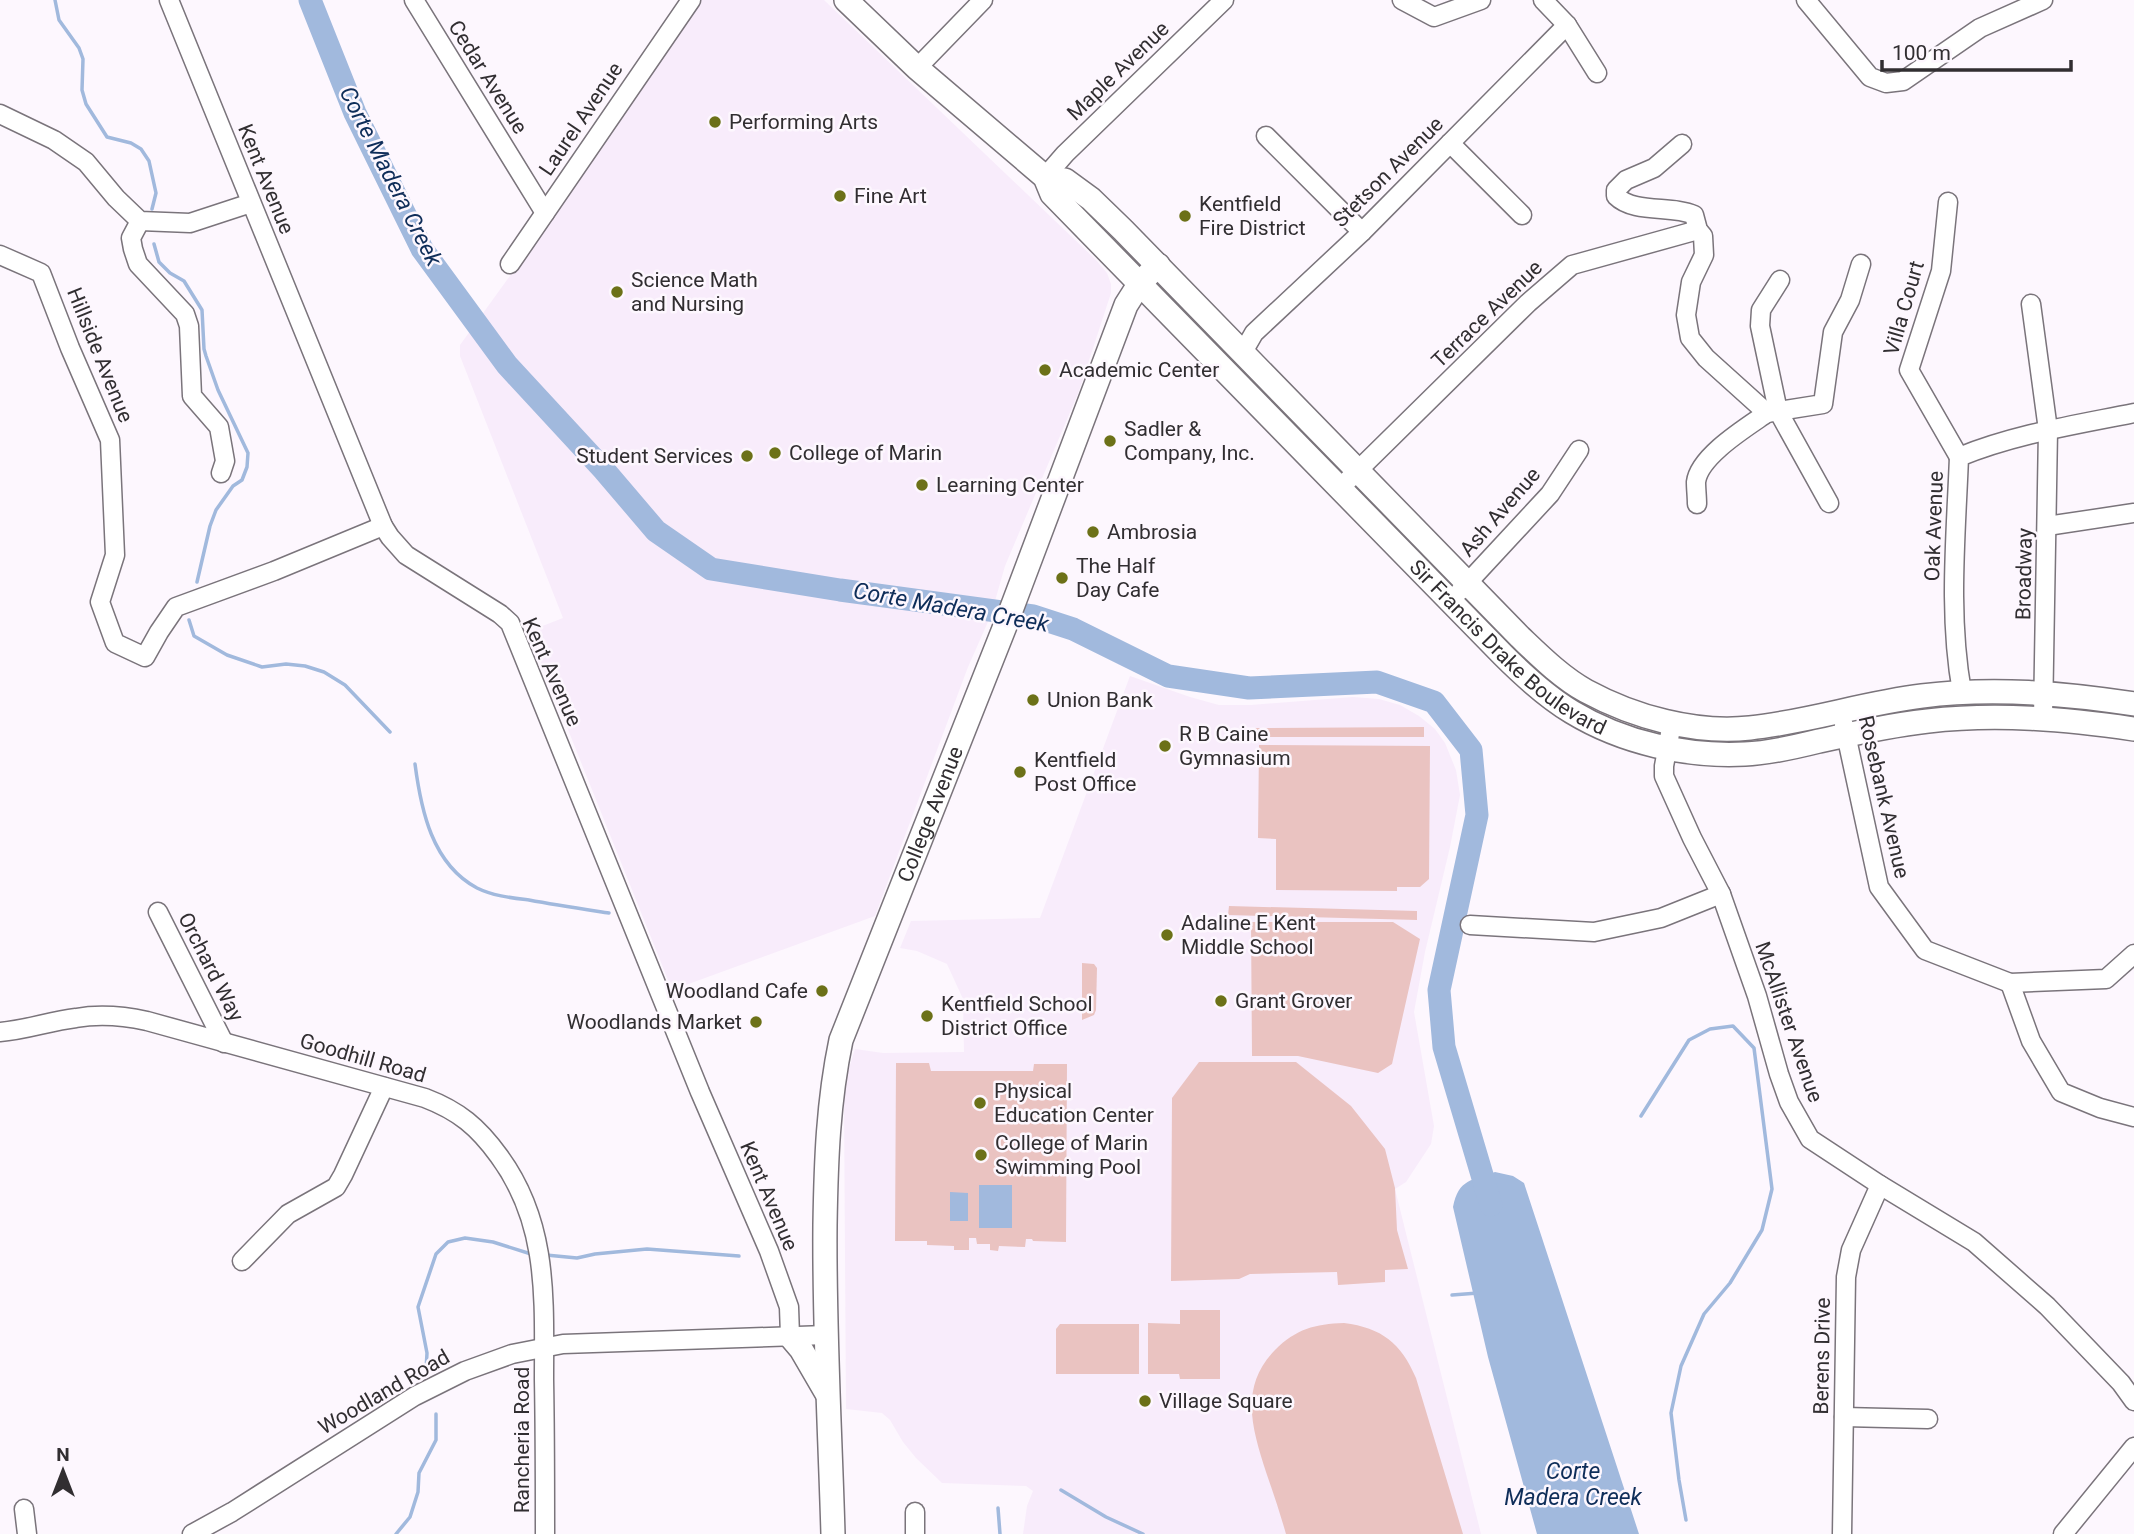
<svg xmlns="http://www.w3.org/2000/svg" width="2134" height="1534" font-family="Roboto,sans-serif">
	<rect width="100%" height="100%" fill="#fdf7fe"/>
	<g fill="#f8ecfb">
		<polygon points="700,0 824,0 1096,260 1107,273 1111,284 1111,293 1079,391 1005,566 991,615 968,667 875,916 672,990 545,672 527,632 563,618 460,356 460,345 588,168"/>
		<polygon points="1130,676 1190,697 1219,705 1251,705 1353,697 1379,699 1400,705 1419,716 1435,729 1445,743 1456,770 1460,795 1450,847 1425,952 1414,1012 1434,1126 1431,1144 1406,1182 1395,1189 1481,1534 1023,1534 1027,1506 1033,1491 1026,1486 942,1483 916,1458 903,1442 890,1420 882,1413 846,1409 844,1100 846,1078 855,1049 883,1053 964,1052 963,999 947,964 917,951 900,948 911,921 1040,918"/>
	</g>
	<g fill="#eac3c1">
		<polygon points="1424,727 1424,737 1255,737 1255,728"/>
		<polygon points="1259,745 1430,746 1429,879 1420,887 1397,887 1397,891 1276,890 1276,839 1258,838"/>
		<polygon points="1229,906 1417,911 1417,920 1228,915"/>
		<polygon points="1251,922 1393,922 1420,939 1392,1064 1378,1073 1298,1056 1252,1056"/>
		<polygon points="1082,963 1094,964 1097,968 1096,1010 1094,1015 1082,1020"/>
		<polygon points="1199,1062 1296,1062 1351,1106 1385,1149 1395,1188 1397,1230 1408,1269 1385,1270 1385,1282 1338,1285 1337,1272 1250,1274 1239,1279 1171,1281 1172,1098"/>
		<polygon points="896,1063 929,1063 931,1071 1033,1071 1034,1064 1067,1064 1066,1242 1033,1241 1032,1239 1026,1239 1025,1247 999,1246 998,1251 990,1250 990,1244 977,1244 976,1238 969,1238 969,1250 954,1250 954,1246 927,1245 927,1241 895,1241"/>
		<polygon points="1180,1310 1220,1310 1220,1379 1180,1379 1179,1374 1148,1374 1148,1323 1180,1324"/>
		<path d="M1344,1323C1382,1328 1401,1343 1416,1378L1463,1534H1286C1280,1513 1273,1492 1266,1472C1252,1428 1239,1387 1275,1350C1296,1329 1315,1324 1344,1323Z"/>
		<polygon points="1060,1324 1139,1324 1139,1374 1056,1374 1056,1329"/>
	</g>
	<g fill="#a1b9dd">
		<path d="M1495,1172L1513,1176L1524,1183L1639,1534H1537L1488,1357L1453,1207C1459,1178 1472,1181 1495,1172Z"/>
		<rect x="979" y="1185" width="33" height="43"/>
		<polygon points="950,1192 968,1193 968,1221 950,1221"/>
	</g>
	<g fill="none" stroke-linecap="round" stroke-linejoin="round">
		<g stroke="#a1b9dd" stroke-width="3.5">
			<polyline points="55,0 59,20 79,48 83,59 82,90 86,104 107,137 131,143 141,149 149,161 156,193 152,209"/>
			<polyline points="154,244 159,262 170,273 184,281 202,310 204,349 206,356 218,390 248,453 247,467 242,480 233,486 216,510 210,526 197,582"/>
			<polyline points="189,620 194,636 227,655 262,667 286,664 305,666 324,672 345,685 390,732"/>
			<path d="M415,764C421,810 432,864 477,888C493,896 513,898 529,900C556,905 583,909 609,913"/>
			<polyline points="1641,1116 1689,1040 1710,1029 1733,1026 1754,1048 1772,1189 1762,1230 1730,1283 1704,1314 1681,1366 1671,1413 1679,1480 1686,1520"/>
			<polyline points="546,1255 577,1258 595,1254 647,1249 739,1256"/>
			<polyline points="1452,1295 1478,1293"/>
			<polyline points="426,1370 427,1353 418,1307 436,1254 448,1242 465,1238 493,1242 531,1254"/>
			<polyline points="1061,1490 1106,1517 1143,1534"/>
			<polyline points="998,1508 1000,1534"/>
			<polyline points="396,1534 410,1517 418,1492 419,1473 436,1440 436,1414"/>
		</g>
		<polyline stroke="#a1b9dd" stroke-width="23" points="310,0 355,113 422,249 507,365 604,470 656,531 711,569 840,590 1033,616 1073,629 1168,676 1249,688 1377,682 1434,702 1471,750 1477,815 1439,990 1444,1047 1491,1205"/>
		<defs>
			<g id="minor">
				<polyline points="169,0 383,526 390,537 406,555 500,614 510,623 700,1092 769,1251 789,1307 790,1336"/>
				<polyline points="414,0 545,213"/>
				<polyline points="1402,0 1434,17 1481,0"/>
				<polyline points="1543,0 1567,25 1597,73"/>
				<polyline points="1806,0 1870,77 1886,83 1903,81 1980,28 2043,0"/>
				<polyline points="917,68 983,0"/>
				<polyline points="0,114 54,140 86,162 116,198 140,221 190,223 251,203"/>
				<polyline points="1266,136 1362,232"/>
				<polyline points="1450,143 1522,215"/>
				<path d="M1682,144L1654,168L1626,180L1616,190V196C1634,214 1672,205 1694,215L1698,230L1703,236L1704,255L1691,282L1686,315L1690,338L1706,358L1767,413L1823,404L1833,332L1850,300L1861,264"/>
				<polyline points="1045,177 1065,154 1224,0"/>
				<polyline points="1948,202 1941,271 1909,370 1959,457"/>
				<polyline points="140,221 131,238 133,249 138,264 185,314 189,326 192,396 219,427 225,461 221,473"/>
				<polyline points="0,255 41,273 70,348 110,440 115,555 100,602 115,643 145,657 159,632 176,607 274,571 383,526"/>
				<polyline points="510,264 691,0"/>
				<polyline points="1780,280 1761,310 1760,326 1778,411 1829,503"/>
				<polyline points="2031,304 2048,430 2043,718"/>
				<polyline points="1243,352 1254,333 1362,232 1567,25"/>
				<polyline points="1340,488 1528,303 1572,265 1698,230"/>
				<path d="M1697,504C1697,497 1696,489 1696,482C1699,456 1747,427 1767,413"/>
				<polyline points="2047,526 2134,513"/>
				<polyline points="1460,591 1550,494 1579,450"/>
				<path d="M1962,692C1948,615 1956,535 1959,457C2015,434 2075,425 2134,413"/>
				<polyline points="1672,723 1664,766 1664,776 1692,838 1721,894 1757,996 1779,1074 1789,1102 1810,1139 1880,1185 1974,1242 2047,1306 2121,1383 2134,1401"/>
				<polyline points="1844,725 1879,887 1925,950 2010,983 2106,979 2134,954"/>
				<polyline points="158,912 224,1043"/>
				<polyline points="1470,925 1594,932 1661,918 1721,894"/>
				<polyline points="2010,983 2031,1041 2061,1092 2100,1108 2134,1117"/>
				<path d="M0,1032C26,1030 50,1021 76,1018C99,1014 124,1016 147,1021L425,1098C459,1111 478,1127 499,1156C549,1224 544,1299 544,1380C545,1431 545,1483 545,1534"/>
				<polyline points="242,1261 288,1214 336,1187 343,1175 384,1087"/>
				<polyline points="1844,1417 1928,1419"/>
				<polyline points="24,1509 27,1534"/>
				<polyline points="915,1512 915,1534"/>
				<polyline points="192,1534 232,1512 415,1396 465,1371 512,1354 563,1344 826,1335"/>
				<polyline points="1842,1534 1846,1277 1851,1250 1880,1185"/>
				<polyline points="2063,1534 2134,1447"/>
			</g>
			<g id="major">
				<path id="s1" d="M846,0L917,68L1045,177L1052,194L1503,655C1524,676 1547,697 1572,712C1623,743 1687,757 1745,754C1770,753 1795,747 1819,741C1855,733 1891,725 1928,721C1997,713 2065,719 2134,729"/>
				<path d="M1045,177L1065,180L1091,199L1123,230L1520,637C1540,656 1561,677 1586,691C1634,717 1695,734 1750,728C1808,722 1864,703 1922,696C1993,687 2064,693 2134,704"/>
				<polyline points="790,1336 801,1349 826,1392"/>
				<path id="s2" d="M833,1534C830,1431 824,1328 825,1225C826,1162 828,1102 841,1040L1005,626L1126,305L1140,283L1158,265"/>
			</g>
		</defs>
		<use href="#minor" stroke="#7a747b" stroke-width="21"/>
		<use href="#major" stroke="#7a747b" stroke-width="26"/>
		<use href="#minor" stroke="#fff" stroke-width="18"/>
		<use href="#major" stroke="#fff" stroke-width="23"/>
	</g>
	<g fill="#6c7118" stroke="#fdf7fe" stroke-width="2.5">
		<circle cx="715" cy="122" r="7"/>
		<circle cx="840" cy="196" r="7"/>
		<circle cx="1185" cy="216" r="7"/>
		<circle cx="617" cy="292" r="7"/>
		<circle cx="1045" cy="370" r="7"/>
		<circle cx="1110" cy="441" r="7"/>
		<circle cx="775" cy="453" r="7"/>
		<circle cx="747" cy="456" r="7"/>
		<circle cx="922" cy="485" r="7"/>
		<circle cx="1093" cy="532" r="7"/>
		<circle cx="1062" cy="578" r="7"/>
		<circle cx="1033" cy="700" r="7"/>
		<circle cx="1165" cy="746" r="7"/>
		<circle cx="1020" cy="772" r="7"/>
		<circle cx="1167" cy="935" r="7"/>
		<circle cx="822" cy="991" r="7"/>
		<circle cx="1221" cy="1001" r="7"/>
		<circle cx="927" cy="1016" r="7"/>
		<circle cx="756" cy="1022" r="7"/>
		<circle cx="980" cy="1103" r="7"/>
		<circle cx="981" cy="1155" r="7"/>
		<circle cx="1145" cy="1401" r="7"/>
	</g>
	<g text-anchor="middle" stroke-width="5" stroke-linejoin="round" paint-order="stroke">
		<g font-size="21" fill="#312e31" stroke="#fdf7fe">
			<text transform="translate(1118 71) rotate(-44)" y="7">Maple Avenue</text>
			<text transform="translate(488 77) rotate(58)" y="7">Cedar Avenue</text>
			<text transform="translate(581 119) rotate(-56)" y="7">Laurel Avenue</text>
			<text transform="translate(1388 172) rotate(-45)" y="7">Stetson Avenue</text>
			<text transform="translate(266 179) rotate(68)" y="7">Kent Avenue</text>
			<text transform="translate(1904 308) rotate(-74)" y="7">Villa Court</text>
			<text transform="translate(1487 314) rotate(-44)" y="7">Terrace Avenue</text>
			<text transform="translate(100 355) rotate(68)" y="7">Hillside Avenue</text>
			<text transform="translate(1500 512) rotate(-49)" y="7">Ash Avenue</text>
			<text transform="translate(1934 526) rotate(-88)" y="7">Oak Avenue</text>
			<text transform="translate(2024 574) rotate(-89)" y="7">Broadway</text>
			<text dy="7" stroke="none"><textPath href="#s1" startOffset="929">Sir Francis Drake Boulevard</textPath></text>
			<text transform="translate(552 672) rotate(66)" y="7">Kent Avenue</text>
			<text transform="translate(1884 797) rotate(77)" y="7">Rosebank Avenue</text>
			<text dy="7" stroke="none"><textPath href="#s2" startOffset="738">College Avenue</textPath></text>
			<text transform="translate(211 967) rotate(63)" y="7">Orchard Way</text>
			<text transform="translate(1789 1022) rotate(71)" y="7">McAllister Avenue</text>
			<text transform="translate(363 1058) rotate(16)" y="7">Goodhill Road</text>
			<text transform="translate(769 1196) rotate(67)" y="7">Kent Avenue</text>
			<text transform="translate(1822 1356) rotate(-89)" y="7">Berens Drive</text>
			<text transform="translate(384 1392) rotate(-30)" y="7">Woodland Road</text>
			<text transform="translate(522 1440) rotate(-90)" y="7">Rancheria Road</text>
		</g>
		<g font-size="21" fill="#312e31" stroke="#fdf7fe" text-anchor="start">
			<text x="729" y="129">Performing Arts</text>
			<text x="854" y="203">Fine Art</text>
			<text x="1199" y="211">Kentfield<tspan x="1199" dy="24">Fire District</tspan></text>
			<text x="631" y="287">Science Math<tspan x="631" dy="24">and Nursing</tspan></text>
			<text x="1059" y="377">Academic Center</text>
			<text x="1124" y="436">Sadler &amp;<tspan x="1124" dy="24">Company, Inc.</tspan></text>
			<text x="789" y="460">College of Marin</text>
			<text x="733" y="463" text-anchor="end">Student Services</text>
			<text x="936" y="492">Learning Center</text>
			<text x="1107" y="539">Ambrosia</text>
			<text x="1076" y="573">The Half<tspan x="1076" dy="24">Day Cafe</tspan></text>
			<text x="1047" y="707">Union Bank</text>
			<text x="1179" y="741">R B Caine<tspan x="1179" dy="24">Gymnasium</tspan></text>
			<text x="1034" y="767">Kentfield<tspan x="1034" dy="24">Post Office</tspan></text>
			<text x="1181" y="930">Adaline E Kent<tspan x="1181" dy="24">Middle School</tspan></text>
			<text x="808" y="998" text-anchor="end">Woodland Cafe</text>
			<text x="1235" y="1008">Grant Grover</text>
			<text x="941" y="1011">Kentfield School<tspan x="941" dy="24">District Office</tspan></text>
			<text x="742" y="1029" text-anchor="end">Woodlands Market</text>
			<text x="994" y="1098">Physical<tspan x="994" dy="24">Education Center</tspan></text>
			<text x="995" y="1150">College of Marin<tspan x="995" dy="24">Swimming Pool</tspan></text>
			<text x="1159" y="1408">Village Square</text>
		</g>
		<g font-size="23" font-style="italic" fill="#0e2d59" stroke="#fdf7fe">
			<text transform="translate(391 176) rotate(63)" y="8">Corte Madera Creek</text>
			<text transform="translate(951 607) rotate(10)" y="8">Corte Madera Creek</text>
			<text x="1573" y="1479">Corte<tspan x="1573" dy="26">Madera Creek</tspan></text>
		</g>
	</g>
	<g transform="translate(63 1471)" stroke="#fdf7fe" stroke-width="5" paint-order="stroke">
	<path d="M0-5L12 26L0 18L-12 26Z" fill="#312e31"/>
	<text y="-10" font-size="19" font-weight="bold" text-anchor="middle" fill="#312e31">N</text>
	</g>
	<path d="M1882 60v10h189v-10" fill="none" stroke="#312e31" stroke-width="3.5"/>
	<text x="1892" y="60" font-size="21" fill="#312e31" stroke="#fdf7fe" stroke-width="5" paint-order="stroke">100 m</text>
</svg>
